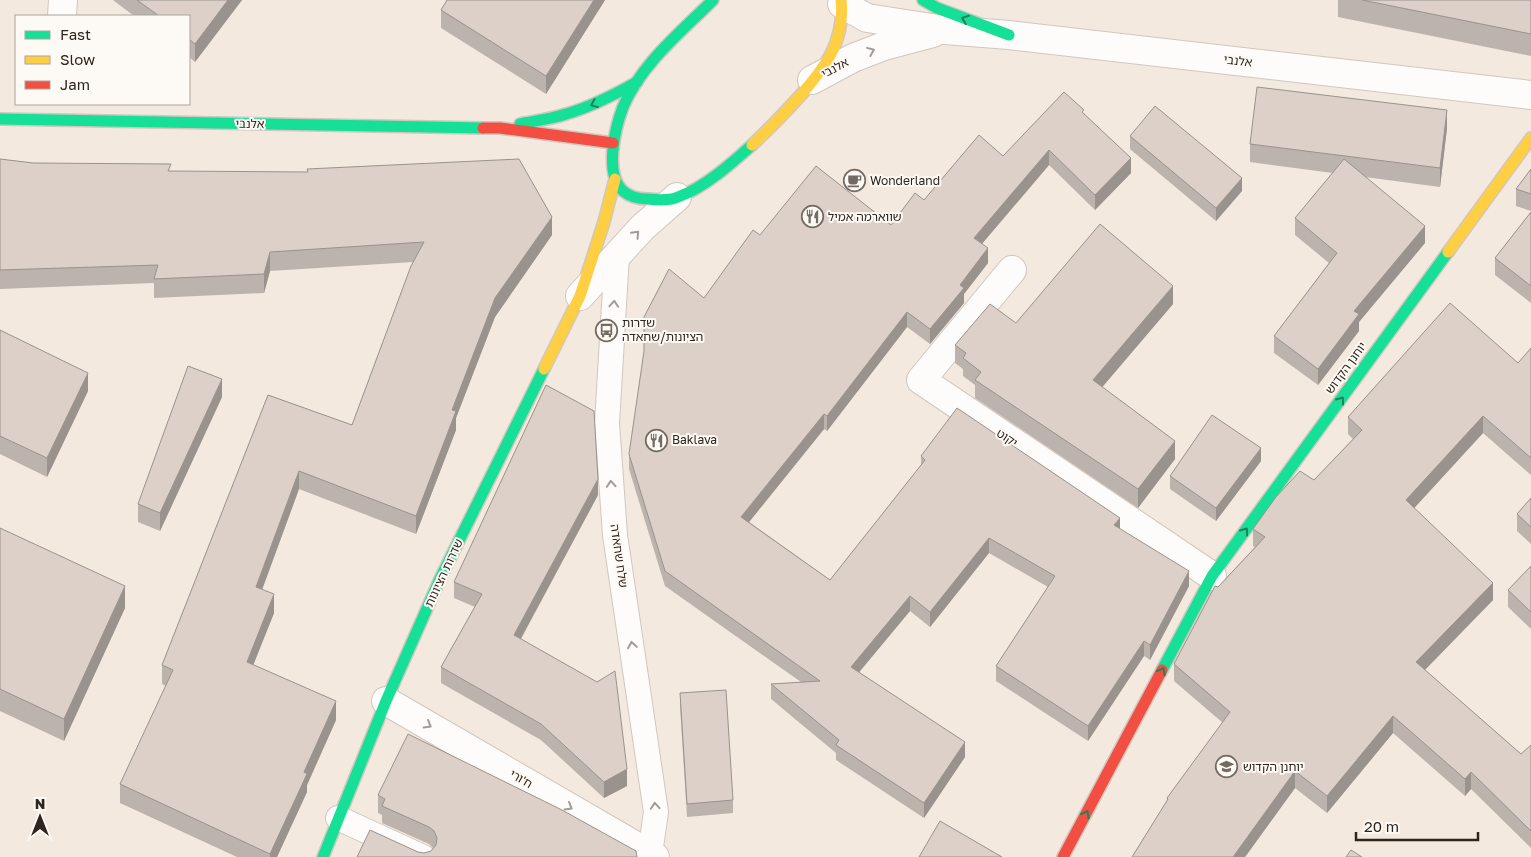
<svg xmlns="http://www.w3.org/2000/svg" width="1531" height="857" font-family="'Golos Text','Noto Sans Hebrew',sans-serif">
	<rect width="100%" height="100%" fill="#f4e9de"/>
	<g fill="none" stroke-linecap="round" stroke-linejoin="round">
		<defs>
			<g id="lane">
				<polyline points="617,255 607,423 615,535 656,812 650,854"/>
				<polyline points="338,818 423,857"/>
			</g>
			<g id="street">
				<polyline points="842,4 867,18 945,30 1009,35 1531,95"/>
				<polyline points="62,16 63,0"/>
				<polyline points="812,80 853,58 884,46 933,33"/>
				<polyline points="1012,270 921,380 1212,576"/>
				<polyline points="580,296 642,228 677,197"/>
				<polyline points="386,701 655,857"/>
			</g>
			<g id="fast">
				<path d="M713,0C681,32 641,64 623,107C615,128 604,174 623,191C630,197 640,199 648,199C658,200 669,201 678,197C704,188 732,163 752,145"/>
				<polyline points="923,0 937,8 1009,35"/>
				<polyline points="0,119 483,128"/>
				<path d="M520,124C535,121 551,119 566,114C591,107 614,95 637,82"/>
				<polyline points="1162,670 1212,576 1448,252"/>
				<polyline points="323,857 386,701 440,579 544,369"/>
			</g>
			<g id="slow">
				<path d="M752,145C777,121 819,80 833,50C840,34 843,17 841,0"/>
				<polyline points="1448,252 1531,138"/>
				<polyline points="544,369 580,296 604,222 615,179"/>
			</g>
			<g id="jam">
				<polyline points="483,128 500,128 613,143"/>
				<polyline points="1063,857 1162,670"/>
			</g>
		</defs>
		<use href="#lane" stroke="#d1c7bf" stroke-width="26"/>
		<use href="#street" stroke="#d1c7bf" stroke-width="30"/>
		<use href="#fast" stroke="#d1c7bf" stroke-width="14"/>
		<use href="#slow" stroke="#d1c7bf" stroke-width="14"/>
		<use href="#jam" stroke="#d1c7bf" stroke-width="14"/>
		<use href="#lane" stroke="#fdfcfa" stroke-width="24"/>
		<use href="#street" stroke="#fdfcfa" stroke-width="28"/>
		<use href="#fast" stroke="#16e098" stroke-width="11"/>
		<use href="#slow" stroke="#ffcf43" stroke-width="11"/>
		<use href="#jam" stroke="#f24e42" stroke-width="11"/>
	</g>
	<g fill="#bdb3ad">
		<polygon points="113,0 242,0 195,62 189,57 189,16 134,16"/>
		<polygon points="605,0 546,94 441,28 441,10"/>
		<polygon points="1338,0 1531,0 1531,56 1338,17"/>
		<polygon points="1084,113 1131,173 1095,210 1049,165 982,244 988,263 964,294 964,303 930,344 907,327 827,431 824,429 749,522 830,580 921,466 921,456 1120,529 1189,586 1150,660 1144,656 1088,741 996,681 996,666 1048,587 989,553 930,627 910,611 859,672 965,757 924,818 836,760 836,753 771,699 771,684 801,682 665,586 629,469 629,454 704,298 760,235 891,225 924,200 1003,156"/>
		<polygon points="1447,128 1440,187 1365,177 1425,243 1359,322 1359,331 1318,385 1274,353 1274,336 1329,263 1295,235 1295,218 1333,173 1250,162 1250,144"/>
		<polygon points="1130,136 1242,191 1216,221 1130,149"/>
		<polygon points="0,159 33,163 171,171 552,235 495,317 456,418 456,430 416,534 299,489 262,590 274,613 253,665 336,720 307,785 307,792 277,857 237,857 120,803 120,784 166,686 162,684 162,665 268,395 352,425 413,262 270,271 264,293 154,298 154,283 0,289"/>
		<polygon points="1531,169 1531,211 1516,206 1516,189"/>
		<polygon points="1531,212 1531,303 1495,275 1495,258"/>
		<polygon points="1173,304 1102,387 1175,459 1138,508 975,398 975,385 963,376 963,369 955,363 955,345 1016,323"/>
		<polygon points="0,330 88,391 47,477 0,454"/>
		<polygon points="1531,348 1531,475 1483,433 1414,508 1493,600 1425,670 1521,754 1531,745 1531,848 1471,789 1465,796 1393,733 1327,813 1295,788 1245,857 1132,857 1167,801 1167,798 1223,723 1174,681 1174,664 1218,587 1255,547 1253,546 1253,529 1314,480 1353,439 1348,434 1348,417 1518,363"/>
		<polygon points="222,397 160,531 138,522 138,504"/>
		<polygon points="1261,461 1216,521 1170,489 1170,476"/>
		<polygon points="598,495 521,639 627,786 604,798 541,740 441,683 441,667 475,607 454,598 454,582"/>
		<polygon points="1531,498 1531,544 1517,531 1517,514"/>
		<polygon points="0,528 125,608 64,741 0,711"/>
		<polygon points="1531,566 1531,629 1508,607 1508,590"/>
		<polygon points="680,693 733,800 733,813 687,817 680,706"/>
		<polygon points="378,795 636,851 357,857 418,852 424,853 431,851 433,848 429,844 382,823 382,815 378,813"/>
	</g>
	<g fill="#9a928d">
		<polygon points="228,0 242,0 195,62 195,44"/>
		<polygon points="594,0 605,0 546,94 546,76"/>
		<polygon points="1447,110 1447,128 1440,187 1440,168"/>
		<polygon points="1049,150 1049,165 974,253 974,238"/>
		<polygon points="1131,158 1131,173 1095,210 1095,195"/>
		<polygon points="1242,178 1242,191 1216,221 1216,208"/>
		<polygon points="552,217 552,235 495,317 456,418 456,430 416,534 416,516 452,410 495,298"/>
		<polygon points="1425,226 1425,243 1359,322 1359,331 1318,385 1318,369 1354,311"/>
		<polygon points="988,248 988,263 964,294 964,303 930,344 930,329 960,285"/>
		<polygon points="270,252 270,271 264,293 264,274"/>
		<polygon points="1173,286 1173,304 1093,398 1093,380"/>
		<polygon points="907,312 907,327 827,431 827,416"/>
		<polygon points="88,373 88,391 47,477 47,458"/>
		<polygon points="222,379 222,397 160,531 160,513"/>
		<polygon points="824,414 824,429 741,532 741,517"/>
		<polygon points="1483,416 1483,433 1406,517 1406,500"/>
		<polygon points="1175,441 1175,459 1138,508 1138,489"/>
		<polygon points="1261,448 1261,461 1216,521 1216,508"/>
		<polygon points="299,471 299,489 256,606 256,587"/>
		<polygon points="598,479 598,495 514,651 514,635"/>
		<polygon points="1120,518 1120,533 1114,525"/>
		<polygon points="989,538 989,553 930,627 930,612"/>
		<polygon points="1189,571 1189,586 1150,660 1150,645"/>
		<polygon points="1493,583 1493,600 1416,679 1416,662"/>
		<polygon points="125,586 125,608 64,741 64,719"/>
		<polygon points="274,594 274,613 247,681 247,662"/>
		<polygon points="910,596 910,611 851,682 851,667"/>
		<polygon points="1144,641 1144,656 1088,741 1088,726"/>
		<polygon points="336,701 336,720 307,785 307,792 277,857 270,857 270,854 304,772"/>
		<polygon points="1393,716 1393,733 1327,813 1327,796"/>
		<polygon points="965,742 965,757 924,818 924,803"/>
		<polygon points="627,769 627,786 604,798 604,782"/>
		<polygon points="1295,771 1295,788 1245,857 1233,857"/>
		<polygon points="1471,772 1471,789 1465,796 1465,779"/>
	</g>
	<g fill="#dcd0c9" stroke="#9a928d">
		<polygon points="137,0 228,0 195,44 189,39 189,16 159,16"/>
		<polygon points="447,0 594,0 546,76 441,10"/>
		<polygon points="1362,0 1531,0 1531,34"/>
		<polygon points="1257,87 1447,110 1440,168 1250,144"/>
		<polygon points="1064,92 1084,110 1082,112 1131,158 1095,195 1049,150 974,238 988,248 960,285 964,288 930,329 907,312 827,416 824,414 741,517 830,580 925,460 921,456 957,408 1120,518 1114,525 1189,571 1150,645 1144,641 1088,726 996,666 1055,576 989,538 930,612 910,596 851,667 965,742 924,803 836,745 839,740 771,684 820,681 665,571 629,454 644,351 644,317 669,269 704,298 753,230 760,235 816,166 891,225 915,193 924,200 979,135 1003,156"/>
		<polygon points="1155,106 1242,178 1216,208 1130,136"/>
		<polygon points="0,159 33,163 171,164 168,171 308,172 307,169 519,159 552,217 495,298 452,410 456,411 416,516 299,471 256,587 274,594 247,662 336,701 304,772 307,774 270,854 120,784 173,670 162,665 268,395 352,425 411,266 424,242 270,252 264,274 154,279 158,265 0,270"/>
		<polygon points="1344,159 1425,226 1354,311 1359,314 1318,369 1274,336 1337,253 1295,218"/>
		<polygon points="1531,169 1531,194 1516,189"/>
		<polygon points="1531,212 1531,286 1495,258"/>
		<polygon points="1100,224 1173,286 1093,380 1175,441 1138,489 975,380 981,372 963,358 966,353 955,345 990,304 1016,323"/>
		<polygon points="1450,303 1518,363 1531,348 1531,458 1483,416 1406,500 1493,583 1416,662 1521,754 1531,745 1531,831 1471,772 1465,779 1393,716 1327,796 1295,771 1233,857 1132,857 1168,799 1167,798 1230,712 1174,664 1215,586 1218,587 1265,537 1253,529 1276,497 1300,471 1314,480 1362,430 1348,417"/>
		<polygon points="0,330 88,373 47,458 0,436"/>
		<polygon points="188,366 222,379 160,513 138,504"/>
		<polygon points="546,385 594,411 598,479 514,635 597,682 615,671 627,769 604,782 541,724 441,667 482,594 454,582"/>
		<polygon points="1212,415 1261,448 1216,508 1170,476"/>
		<polygon points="1531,498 1531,527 1517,514"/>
		<polygon points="0,528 125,586 64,719 0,689"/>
		<polygon points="1531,566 1531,612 1508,590"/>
		<polygon points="726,690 733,800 687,804 680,693"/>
		<polygon points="408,734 562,810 636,851 637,857 357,857 370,830 418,852 424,853 431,851 436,845 437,838 434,831 429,827 382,806 385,799 378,795"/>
		<polygon points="940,821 1002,857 919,857"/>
		<polygon points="1351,850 1362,857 1346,857"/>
	</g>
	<defs><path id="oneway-chevron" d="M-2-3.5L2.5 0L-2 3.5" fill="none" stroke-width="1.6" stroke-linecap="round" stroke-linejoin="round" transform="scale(1.25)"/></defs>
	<g stroke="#22825a">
		<use href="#oneway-chevron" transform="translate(965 19) rotate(-159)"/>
		<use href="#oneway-chevron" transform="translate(594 104) rotate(158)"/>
		<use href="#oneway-chevron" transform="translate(1341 400) rotate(-54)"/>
		<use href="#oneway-chevron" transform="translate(1245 531) rotate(-54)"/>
		<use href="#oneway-chevron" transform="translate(1162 671) rotate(-62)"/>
		<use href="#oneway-chevron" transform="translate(1086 814) rotate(-62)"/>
	</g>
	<g stroke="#a09b97">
		<use href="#oneway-chevron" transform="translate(871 51) rotate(-22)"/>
		<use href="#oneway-chevron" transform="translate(636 234) rotate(-47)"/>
		<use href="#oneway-chevron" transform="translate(614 304) rotate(-86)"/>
		<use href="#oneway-chevron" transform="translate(611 484) rotate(-94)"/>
		<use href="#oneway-chevron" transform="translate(632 645) rotate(-99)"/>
		<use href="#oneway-chevron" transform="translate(428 725) rotate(30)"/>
		<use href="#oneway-chevron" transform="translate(655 806) rotate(-94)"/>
		<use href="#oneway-chevron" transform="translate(569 807) rotate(30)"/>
	</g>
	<defs>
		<symbol id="cafe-ring" viewBox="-11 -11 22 22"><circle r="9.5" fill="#fdf9f4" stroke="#736a61" stroke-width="1.5"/><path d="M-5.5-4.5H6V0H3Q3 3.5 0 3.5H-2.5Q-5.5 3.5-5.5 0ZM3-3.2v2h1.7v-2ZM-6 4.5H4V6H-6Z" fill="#736a61"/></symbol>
		<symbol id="restaurant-ring" viewBox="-11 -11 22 22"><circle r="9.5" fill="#fdf9f4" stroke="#736a61" stroke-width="1.5"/><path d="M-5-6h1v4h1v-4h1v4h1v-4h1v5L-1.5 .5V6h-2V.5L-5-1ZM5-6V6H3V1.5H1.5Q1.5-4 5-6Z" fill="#736a61"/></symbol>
		<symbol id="bus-ring" viewBox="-11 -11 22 22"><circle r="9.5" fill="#fdf9f4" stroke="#736a61" stroke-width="1.5"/><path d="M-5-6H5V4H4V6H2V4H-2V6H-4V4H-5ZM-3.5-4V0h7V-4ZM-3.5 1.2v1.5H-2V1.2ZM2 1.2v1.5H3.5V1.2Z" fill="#736a61"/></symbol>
		<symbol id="school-ring" viewBox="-11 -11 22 22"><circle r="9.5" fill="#fdf9f4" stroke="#736a61" stroke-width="1.5"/><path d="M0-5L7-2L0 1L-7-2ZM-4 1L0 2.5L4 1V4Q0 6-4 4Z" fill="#736a61"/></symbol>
	</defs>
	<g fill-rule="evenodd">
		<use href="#cafe-ring" x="842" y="168" width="25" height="25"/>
		<use href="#restaurant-ring" x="800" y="204" width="25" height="25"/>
		<use href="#bus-ring" x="594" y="318" width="25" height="25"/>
		<use href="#restaurant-ring" x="644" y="428" width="25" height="25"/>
		<use href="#school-ring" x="1214" y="754" width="25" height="25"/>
	</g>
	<g text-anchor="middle" stroke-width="4" stroke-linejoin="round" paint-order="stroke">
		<g font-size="12" fill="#2e251d" stroke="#fdf9f4">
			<text transform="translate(1238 61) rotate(7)" y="4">אלנבי</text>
			<text transform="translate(835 68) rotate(-28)" y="4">אלנבי</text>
			<text transform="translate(250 124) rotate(1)" y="4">אלנבי</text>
			<text transform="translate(1346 368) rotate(-54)" y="4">יוחנן הקדוש</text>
			<text transform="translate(1007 438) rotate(34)" y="4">יקוט</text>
			<text transform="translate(619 556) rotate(82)" y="4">שלח שחאדה</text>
			<text transform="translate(444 573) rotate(-65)" y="4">שדרות הציונות</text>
			<text transform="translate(521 779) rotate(30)" y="4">ח'ורי</text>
		</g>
		<g font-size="12" fill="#2e251d" stroke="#fdf9f4" text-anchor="start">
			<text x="870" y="185">Wonderland</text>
			<text x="828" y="221">שווארמה אמיל</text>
			<text x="622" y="327">שדרות<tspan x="622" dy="14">הציונות/שחאדה</tspan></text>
			<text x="672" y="444">Baklava</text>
			<text x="1243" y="771">יוחנן הקדוש</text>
		</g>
	</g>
	<rect x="15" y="15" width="175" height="90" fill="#fdf9f4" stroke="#aaa49e"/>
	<rect x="25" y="31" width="25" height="8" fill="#16e098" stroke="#aaa49e"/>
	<text x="60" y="40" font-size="15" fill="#2e251d">Fast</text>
	<rect x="25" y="56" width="25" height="8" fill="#ffcf43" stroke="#aaa49e"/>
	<text x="60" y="65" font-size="15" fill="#2e251d">Slow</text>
	<rect x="25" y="81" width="25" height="8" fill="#f24e42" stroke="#aaa49e"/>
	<text x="60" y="90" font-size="15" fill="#2e251d">Jam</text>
	<g transform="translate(40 817)" stroke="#fdf9f4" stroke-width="4" paint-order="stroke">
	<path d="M0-4L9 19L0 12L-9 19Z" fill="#2e251d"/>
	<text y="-8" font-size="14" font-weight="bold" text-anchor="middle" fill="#2e251d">N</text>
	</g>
	<path d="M1356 832v8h122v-8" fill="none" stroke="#2e251d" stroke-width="2.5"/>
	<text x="1364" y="832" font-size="15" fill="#2e251d" stroke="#fdf9f4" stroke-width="4" paint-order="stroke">20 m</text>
</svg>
